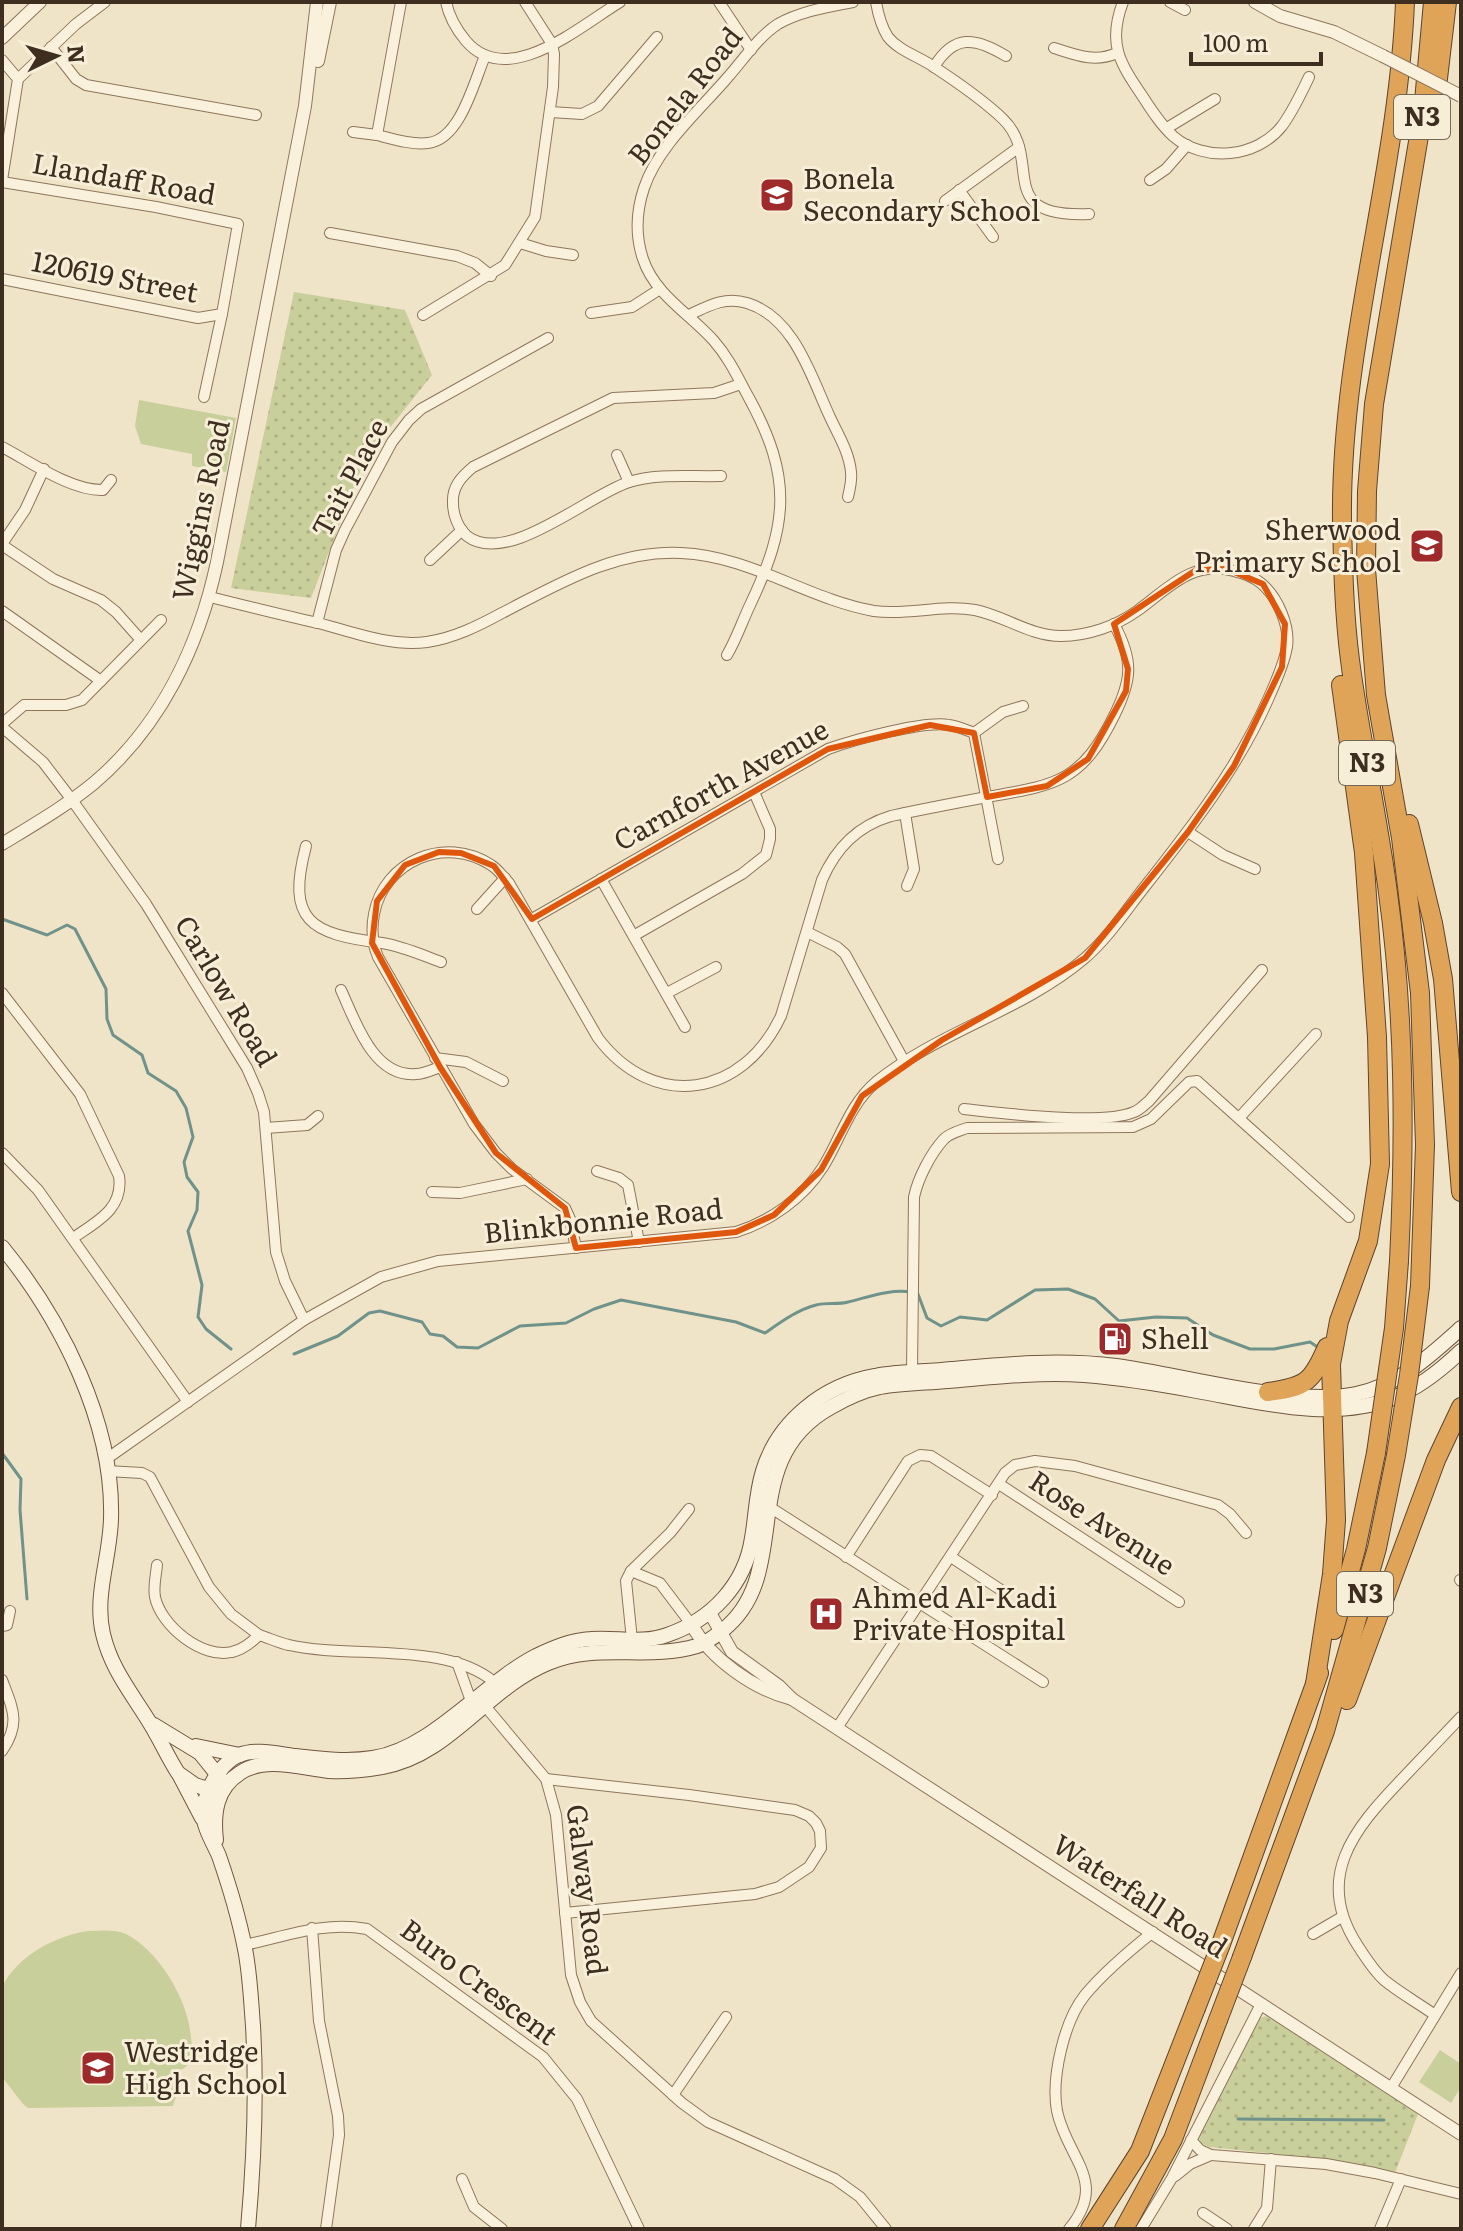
<svg xmlns="http://www.w3.org/2000/svg" width="1463" height="2231" font-family="Literata,serif">
	<defs>
		<pattern id="park-dots" width="8" height="8" patternUnits="userSpaceOnUse" patternTransform="scale(2)"><rect width="8" height="8" fill="#c9cf9b"/><path d="M2 2h.1M6 6h.1" fill="none" stroke="#aeb285" stroke-width="1.8" stroke-linecap="round"/></pattern>
	</defs>
	<rect width="100%" height="100%" fill="#f0e4c8"/>
	<g fill="#c9cf9b">
		<polygon points="139,400 236,418 226,472 192,466 192,454 141,444 135,426"/>
		<path d="M88,1931C100,1931 115,1929 126,1934C160,1952 188,2000 191,2037C193,2055 194,2066 176,2072L177,2093L173,2106L28,2108L23,2104L2,2077V1987C17,1956 55,1936 88,1931Z"/>
		<polygon points="1440,2050 1461,2064 1461,2087 1451,2103 1419,2082"/>
	</g>
	<g fill="url(#park-dots)">
		<polygon points="294,292 405,310 432,375 365,459 311,598 231,588"/>
		<polygon points="1266,2016 1323,2050 1418,2114 1395,2173 1295,2156 1209,2147 1201,2143 1198,2136 1260,2018"/>
	</g>
	<g fill="none" stroke-linecap="round" stroke-linejoin="round">
		<g stroke="#6f938a" stroke-width="3">
			<polyline points="2,919 47,935 67,925 75,929 106,989 107,1019 113,1035 142,1055 148,1073 176,1091 186,1108 193,1137 184,1162 187,1177 198,1192 197,1210 188,1231 202,1285 198,1317 206,1329 231,1349"/>
			<polyline points="918,1294 927,1318 941,1326 960,1317 987,1320 1035,1290 1068,1289 1095,1299 1119,1321 1156,1317 1187,1318 1213,1335 1250,1349 1274,1349 1310,1342 1319,1348"/>
			<path d="M294,1354L338,1336L369,1313L380,1311L422,1322L430,1334L443,1336L457,1347L478,1348L520,1326L566,1323L594,1309L621,1300L736,1322L765,1333C781,1322 797,1310 816,1305C826,1302 838,1305 848,1302C869,1297 889,1289 911,1292"/>
			<polyline points="2,1453 21,1479 20,1510 27,1599"/>
			<polyline points="1238,2119 1384,2120"/>
		</g>
		<defs>
			<g id="minor">
				<path d="M401,2L377,135C393,139 412,145 428,143C460,140 474,82 485,56"/>
				<path d="M446,2C449,17 456,29 466,41C508,90 580,26 620,2"/>
				<polyline points="719,2 751,50"/>
				<path d="M876,2C878,14 881,26 888,37C899,51 920,57 934,67C957,82 983,100 1003,119C1045,160 991,218 1089,214"/>
				<path d="M1123,2C1107,44 1120,63 1143,97C1152,111 1161,125 1173,136C1204,163 1257,158 1282,126C1293,111 1301,94 1309,77"/>
				<polyline points="1170,2 1185,10"/>
				<polyline points="51,47 76,79 86,85 256,115"/>
				<path d="M1054,48C1076,55 1095,63 1117,53"/>
				<polyline points="2,60 18,79 2,180"/>
				<path d="M934,67C954,34 975,37 1006,56"/>
				<polyline points="18,79 76,24 105,2"/>
				<polyline points="550,112 582,114 598,106 657,37"/>
				<polyline points="1167,128 1215,99"/>
				<polyline points="353,132 377,135"/>
				<polyline points="1150,180 1166,169 1187,145"/>
				<polyline points="2,182 156,207 238,224 222,314 198,318 2,279"/>
				<polyline points="959,190 993,237"/>
				<polyline points="945,201 1019,147"/>
				<polyline points="330,233 457,256 475,263 491,276"/>
				<polyline points="520,243 546,251 573,255"/>
				<polyline points="591,313 632,307 660,289"/>
				<polyline points="423,315 505,265 535,217 553,87 554,54 552,44 525,2"/>
				<path d="M689,315C708,306 725,296 747,303C794,317 811,376 829,415C837,433 849,451 851,472C852,481 850,488 848,497"/>
				<polyline points="204,397 222,314"/>
				<path d="M2,447C31,462 71,491 103,490L111,480"/>
				<polyline points="617,455 629,482"/>
				<path d="M721,476C692,477 657,473 629,482C588,495 507,567 467,536C458,528 453,515 453,503C452,487 461,477 473,467L613,398L714,393L741,384"/>
				<polyline points="2,544 25,510 44,469"/>
				<polyline points="2,545 53,579 101,600 116,612 140,639"/>
				<polyline points="430,560 462,530"/>
				<polyline points="2,611 101,681"/>
				<polyline points="317,623 336,550 345,530 392,442 409,420 421,409 548,338"/>
				<path d="M727,655C736,640 742,622 750,605C788,525 793,478 749,398C738,378 729,358 714,341C690,314 655,295 643,259C635,235 636,212 644,188C658,146 700,110 728,77C744,59 758,37 778,24C801,11 828,7 853,2"/>
				<polyline points="2,724 24,705 66,705 82,700 161,620"/>
				<polyline points="2,727 43,762 72,800 146,904 247,1068 258,1093 264,1112 276,1252 285,1281 304,1320"/>
				<polyline points="974,733 1003,712 1023,706"/>
				<polyline points="905,813 914,869 907,886"/>
				<polyline points="1188,832 1223,855 1255,869"/>
				<path d="M306,846C286,921 310,934 382,943C402,946 422,955 441,962"/>
				<polyline points="601,879 685,1027"/>
				<polyline points="477,909 505,878"/>
				<path d="M532,919L828,749C853,740 925,720 949,725C957,726 966,730 974,733L998,859"/>
				<polyline points="807,932 837,947 845,954 904,1061"/>
				<polyline points="635,935 742,874 766,855 770,839 770,829 754,792"/>
				<path d="M341,990C355,1020 373,1078 416,1074C424,1074 432,1070 440,1067"/>
				<path d="M2,993L80,1094L119,1176C124,1209 96,1222 73,1238"/>
				<polyline points="667,993 716,967"/>
				<polyline points="435,1058 466,1062 503,1081"/>
				<path d="M964,1109C1002,1113 1102,1126 1134,1112C1140,1110 1144,1105 1149,1101L1262,970"/>
				<polyline points="1239,1118 1316,1034"/>
				<polyline points="266,1128 307,1125 318,1116"/>
				<polyline points="2,1153 38,1190 188,1402"/>
				<polyline points="597,1171 619,1178 628,1185 639,1242"/>
				<polyline points="432,1192 460,1193 527,1179"/>
				<path d="M576,1248L570,1219L565,1208L512,1169L496,1153L474,1124L378,957C372,943 371,930 374,914C384,861 445,835 491,865C498,869 503,877 509,883L598,1038C654,1112 743,1097 781,1016L822,880C836,848 857,826 891,816C923,809 955,803 987,797C1055,785 1081,783 1114,716C1132,680 1134,661 1114,624"/>
				<path d="M912,1372L914,1197C918,1178 931,1153 944,1139C950,1133 959,1131 967,1128L1133,1127L1151,1119L1189,1082L1197,1081L1349,1217"/>
				<path d="M105,1460L304,1320L381,1277L438,1261L736,1232C771,1221 803,1198 823,1167C841,1138 849,1105 876,1082C939,1031 1023,1011 1085,958C1107,939 1125,912 1143,889C1191,828 1239,767 1270,695C1277,679 1284,664 1287,647C1290,626 1278,598 1262,584C1254,577 1244,573 1234,571C1191,560 1169,588 1137,611C1116,626 1088,636 1061,636C1030,636 1005,616 975,610C941,604 908,616 874,611C807,599 751,556 681,553C614,550 559,584 502,613C478,626 454,638 427,642C390,647 353,632 318,623C282,615 246,606 210,597"/>
				<polyline points="107,1471 142,1473 150,1477 209,1587 231,1614 259,1635"/>
				<polyline points="999,1484 1179,1602"/>
				<polyline points="768,1506 1043,1682"/>
				<polyline points="846,1557 908,1461 920,1455 931,1456 992,1495"/>
				<polyline points="951,1557 1004,1592"/>
				<path d="M157,1565C156,1576 153,1586 155,1597C161,1626 202,1659 232,1652C242,1650 252,1642 259,1635C269,1638 279,1643 289,1645C350,1659 445,1641 494,1682"/>
				<polyline points="631,1571 660,1583 691,1624"/>
				<polyline points="1460,1580 1461,1581"/>
				<polyline points="2,1626 7,1625 10,1611"/>
				<polyline points="632,1640 626,1581 631,1571 670,1533 689,1509"/>
				<polyline points="457,1662 471,1701"/>
				<path d="M2,1680C13,1709 21,1723 2,1751"/>
				<polyline points="485,1706 546,1779 556,1815 571,1975 580,2002 591,2021 682,2103 708,2122 835,2179 860,2197 886,2229"/>
				<polyline points="837,1728 1005,1473 1015,1465 1035,1461 1075,1466 1218,1505 1230,1514 1246,1533"/>
				<polyline points="546,1779 689,1795 795,1810 809,1816 816,1823 820,1831 821,1848 809,1867 779,1887 755,1894 565,1913"/>
				<polyline points="312,1928 319,2021 338,2116 339,2135 326,2229"/>
				<polyline points="1313,1934 1342,1917"/>
				<path d="M245,1945C287,1936 324,1921 367,1929L543,2057L577,2099L639,2229"/>
				<path d="M1435,2015C1418,2003 1400,1993 1384,1980C1373,1970 1366,1958 1358,1946C1313,1878 1354,1829 1401,1780C1421,1759 1441,1738 1461,1717"/>
				<polyline points="1391,2088 1461,1973"/>
				<polyline points="673,2095 726,2017"/>
				<polyline points="1191,2140 1200,2150 1211,2155 1326,2164 1375,2173 1461,2194"/>
				<polyline points="1175,2176 1190,2164 1211,2155"/>
				<polyline points="462,2179 474,2207 502,2229"/>
				<polyline points="1203,2213 1227,2229"/>
				<path d="M1069,2229C1109,2181 1067,2159 1057,2111C1051,2078 1064,2021 1085,1995C1105,1971 1129,1951 1153,1932"/>
				<polyline points="1141,2229 1172,2178 1261,2004"/>
				<polyline points="1254,2229 1267,2208 1271,2159"/>
				<polyline points="1380,2229 1401,2179"/>
			</g>
			<g id="tertiary">
				<polyline points="1255,2 1280,16 1334,32 1383,56"/>
				<polyline points="2,38 40,2"/>
				<polyline points="318,61 330,2"/>
				<path d="M2,844C33,825 66,806 94,783C161,726 199,646 217,562L305,106L317,2"/>
				<polyline points="710,1613 732,1652 779,1686 792,1699 1461,2134"/>
				<path d="M691,1624C711,1659 753,1689 792,1699"/>
			</g>
			<g id="secondary">
				<path d="M2,1247C61,1319 114,1423 111,1519C110,1558 94,1596 103,1634C111,1668 130,1691 148,1720C159,1737 167,1756 178,1773L195,1785L217,1792"/>
				<polyline points="154,1725 200,1753 221,1779"/>
				<polyline points="196,1746 240,1755"/>
				<polyline points="180,1776 202,1818"/>
				<path d="M216,1840C213,1814 216,1788 240,1773C265,1756 301,1768 329,1771C346,1772 364,1770 382,1767C449,1756 487,1688 548,1663C599,1642 646,1661 697,1646C707,1643 715,1636 723,1630C796,1572 733,1461 831,1407C847,1398 861,1391 880,1387C902,1383 925,1383 948,1381C993,1377 1039,1372 1084,1375C1122,1378 1160,1384 1197,1391C1259,1402 1331,1422 1393,1398C1419,1388 1441,1370 1461,1351"/>
				<path d="M248,2229C254,2161 257,2094 253,2026C251,2001 250,1974 245,1949C239,1918 229,1885 219,1856C214,1844 206,1832 204,1820C202,1811 205,1800 208,1792C213,1778 224,1762 239,1755C256,1748 278,1754 296,1756C322,1759 347,1762 373,1758C432,1749 482,1684 536,1656C553,1648 571,1640 591,1639C617,1637 642,1644 667,1635C711,1620 745,1585 752,1538C756,1516 756,1493 763,1471C778,1421 824,1385 875,1376C900,1371 926,1372 952,1369C1007,1364 1061,1359 1116,1366C1184,1375 1291,1407 1356,1394C1399,1385 1430,1356 1461,1328"/>
			</g>
			<g id="motorway">
				<polyline points="1433,121 1447,2"/>
				<polyline points="1409,824 1433,923 1443,979 1461,1192"/>
				<path d="M1399,1261C1405,1138 1405,1016 1388,893C1378,815 1360,738 1350,660C1344,614 1343,566 1342,520C1340,345 1398,176 1405,2"/>
				<polyline points="1420,1286 1425,1145 1420,993 1401,838 1376,695 1366,569 1367,491 1374,404 1423,112 1433,2"/>
				<path d="M1268,1392C1306,1387 1312,1382 1327,1347"/>
				<polyline points="1334,1630 1356,1549 1376,1453"/>
				<polyline points="1315,1684 1332,1574 1336,1520 1331,1364 1339,1321 1368,1241 1380,1164 1377,1037 1364,853 1341,685"/>
				<polyline points="1347,1700 1436,1460 1461,1407"/>
				<polyline points="1221,1944 1319,1673"/>
				<polyline points="1242,1957 1325,1731 1377,1548 1396,1455"/>
				<polyline points="1090,2229 1140,2151 1196,2008"/>
				<polyline points="1124,2229 1173,2139 1218,2020"/>
			</g>
		</defs>
		<use href="#minor" stroke="#8d765c" stroke-width="12"/>
		<use href="#tertiary" stroke="#8d765c" stroke-width="14"/>
		<use href="#secondary" stroke="#6f573f" stroke-width="16"/>
		<use href="#motorway" stroke="#5b4430" stroke-width="20"/>
		<use href="#minor" stroke="#faf1dc" stroke-width="10"/>
		<use href="#tertiary" stroke="#faf1dc" stroke-width="12"/>
		<use href="#secondary" stroke="#faf1dc" stroke-width="14"/>
		<use href="#motorway" stroke="#e0a458" stroke-width="18"/>
		<defs>
			<polyline id="tertiary-bridge" points="1383,56 1461,96"/>
			<g id="motorway-bridge">
				<polyline points="1376,1453 1394,1328 1399,1261"/>
				<polyline points="1396,1455 1409,1375 1420,1286"/>
				<polyline points="1196,2008 1221,1944"/>
				<polyline points="1218,2020 1242,1957"/>
			</g>
		</defs>
		<use href="#tertiary-bridge" stroke="#8d765c" stroke-width="14" stroke-linecap="butt"/>
		<use href="#motorway-bridge" stroke="#5b4430" stroke-width="20" stroke-linecap="butt"/>
		<use href="#tertiary-bridge" stroke="#faf1dc" stroke-width="12"/>
		<use href="#motorway-bridge" stroke="#e0a458" stroke-width="18"/>
	</g>
	<path fill="none" stroke="#df570d" stroke-width="6" stroke-linejoin="round" d="M1227,569L1263,584L1285,624L1282,667L1234,766L1188,832L1085,958L942,1040L862,1096L821,1170L774,1215L736,1232L576,1248L565,1208L496,1153L440,1067L372,943L377,901L405,865L439,852L461,853L494,866L532,919L828,749L930,725L974,733L987,797L1047,786L1088,759L1126,691L1128,669L1114,624L1196,570Z"/>
	<defs>
		<symbol id="school-square" viewBox="-11 -11 22 22"><rect x="-9" y="-9" width="18" height="18" rx="4" fill="#9e2a2b" stroke="#f7eed8"/><path d="M0-5L7-2L0 1L-7-2ZM-4 1L0 2.5L4 1V4Q0 6-4 4Z" fill="#fff"/></symbol>
		<symbol id="fuel-square" viewBox="-11 -11 22 22"><rect x="-9" y="-9" width="18" height="18" rx="4" fill="#9e2a2b" stroke="#f7eed8"/><path d="M-5.5-6h7V0h2V4h1.3V-2.5L3-4.5l.8-.8L6-3V5H2.5V1h-1V6h-7ZM-4.2-4.7v3.2H.2V-4.7Z" fill="#fff"/></symbol>
		<symbol id="hospital-square" viewBox="-11 -11 22 22"><rect x="-9" y="-9" width="18" height="18" rx="4" fill="#9e2a2b" stroke="#f7eed8"/><path d="M-5-5h3v3.5h4V-5h3V5h-3V1.5h-4V5h-3Z" fill="#fff"/></symbol>
	</defs>
	<g fill-rule="evenodd">
		<use href="#school-square" x="757" y="175" width="40" height="40"/>
		<use href="#school-square" x="1407" y="526" width="40" height="40"/>
		<use href="#fuel-square" x="1095" y="1319" width="40" height="40"/>
		<use href="#hospital-square" x="806" y="1594" width="40" height="40"/>
		<use href="#school-square" x="78" y="2048" width="40" height="40"/>
	</g>
	<g text-anchor="middle" stroke-width="6" stroke-linejoin="round" paint-order="stroke">
		<g fill="#f7eed8" stroke="#756857" stroke-width="2">
			<rect x="1394" y="95" width="56" height="44" rx="6"/>
			<rect x="1339" y="741" width="56" height="44" rx="6"/>
			<rect x="1337" y="1572" width="56" height="44" rx="6"/>
		</g>
		<g font-size="26" font-weight="bold" fill="#3d2e20">
			<text x="1422" y="126">N3</text>
			<text x="1367" y="772">N3</text>
			<text x="1365" y="1603">N3</text>
		</g>
		<g font-size="28" fill="#3d2e20" stroke="#f7eed8">
			<text transform="translate(685 96) rotate(-52)" y="10">Bonela Road</text>
			<text transform="translate(124 179) rotate(10)" y="10">Llandaff Road</text>
			<text transform="translate(115 277) rotate(11)" y="10">120619 Street</text>
			<text transform="translate(350 478) rotate(-62)" y="10">Tait Place</text>
			<text transform="translate(201 510) rotate(-78)" y="10">Wiggins Road</text>
			<text transform="translate(721 785) rotate(-29)" y="10">Carnforth Avenue</text>
			<text transform="translate(226 991) rotate(59)" y="10">Carlow Road</text>
			<text transform="translate(603 1221) rotate(-6)" y="10">Blinkbonnie Road</text>
			<text transform="translate(1102 1523) rotate(33)" y="10">Rose Avenue</text>
			<text transform="translate(587 1890) rotate(83)" y="10">Galway Road</text>
			<text transform="translate(1140 1896) rotate(33)" y="10">Waterfall Road</text>
			<text transform="translate(479 1982) rotate(37)" y="10">Buro Crescent</text>
		</g>
		<g font-size="28" fill="#3d2e20" stroke="#f7eed8" text-anchor="start">
			<text x="803" y="189">Bonela<tspan x="803" dy="32">Secondary School</tspan></text>
			<text x="1401" y="540" text-anchor="end">Sherwood<tspan x="1401" dy="32">Primary School</tspan></text>
			<text x="1141" y="1349">Shell</text>
			<text x="852" y="1608">Ahmed Al-Kadi<tspan x="852" dy="32">Private Hospital</tspan></text>
			<text x="124" y="2062">Westridge<tspan x="124" dy="32">High School</tspan></text>
		</g>
	</g>
	<rect width="1463" height="2231" fill="none" stroke="#3d2e20" stroke-width="8"/>
	<g transform="translate(56 56) rotate(85)" stroke="#f7eed8" stroke-width="6" paint-order="stroke">
	<path d="M0-6L14 30L0 20L-14 30Z" fill="#3d2e20"/>
	<text y="-12" font-size="22" font-weight="bold" text-anchor="middle" fill="#3d2e20">N</text>
	</g>
	<path d="M1191 52v12h130v-12" fill="none" stroke="#3d2e20" stroke-width="4"/>
	<text x="1203" y="52" font-size="24" fill="#3d2e20" stroke="#f7eed8" stroke-width="6" paint-order="stroke">100 m</text>
</svg>
